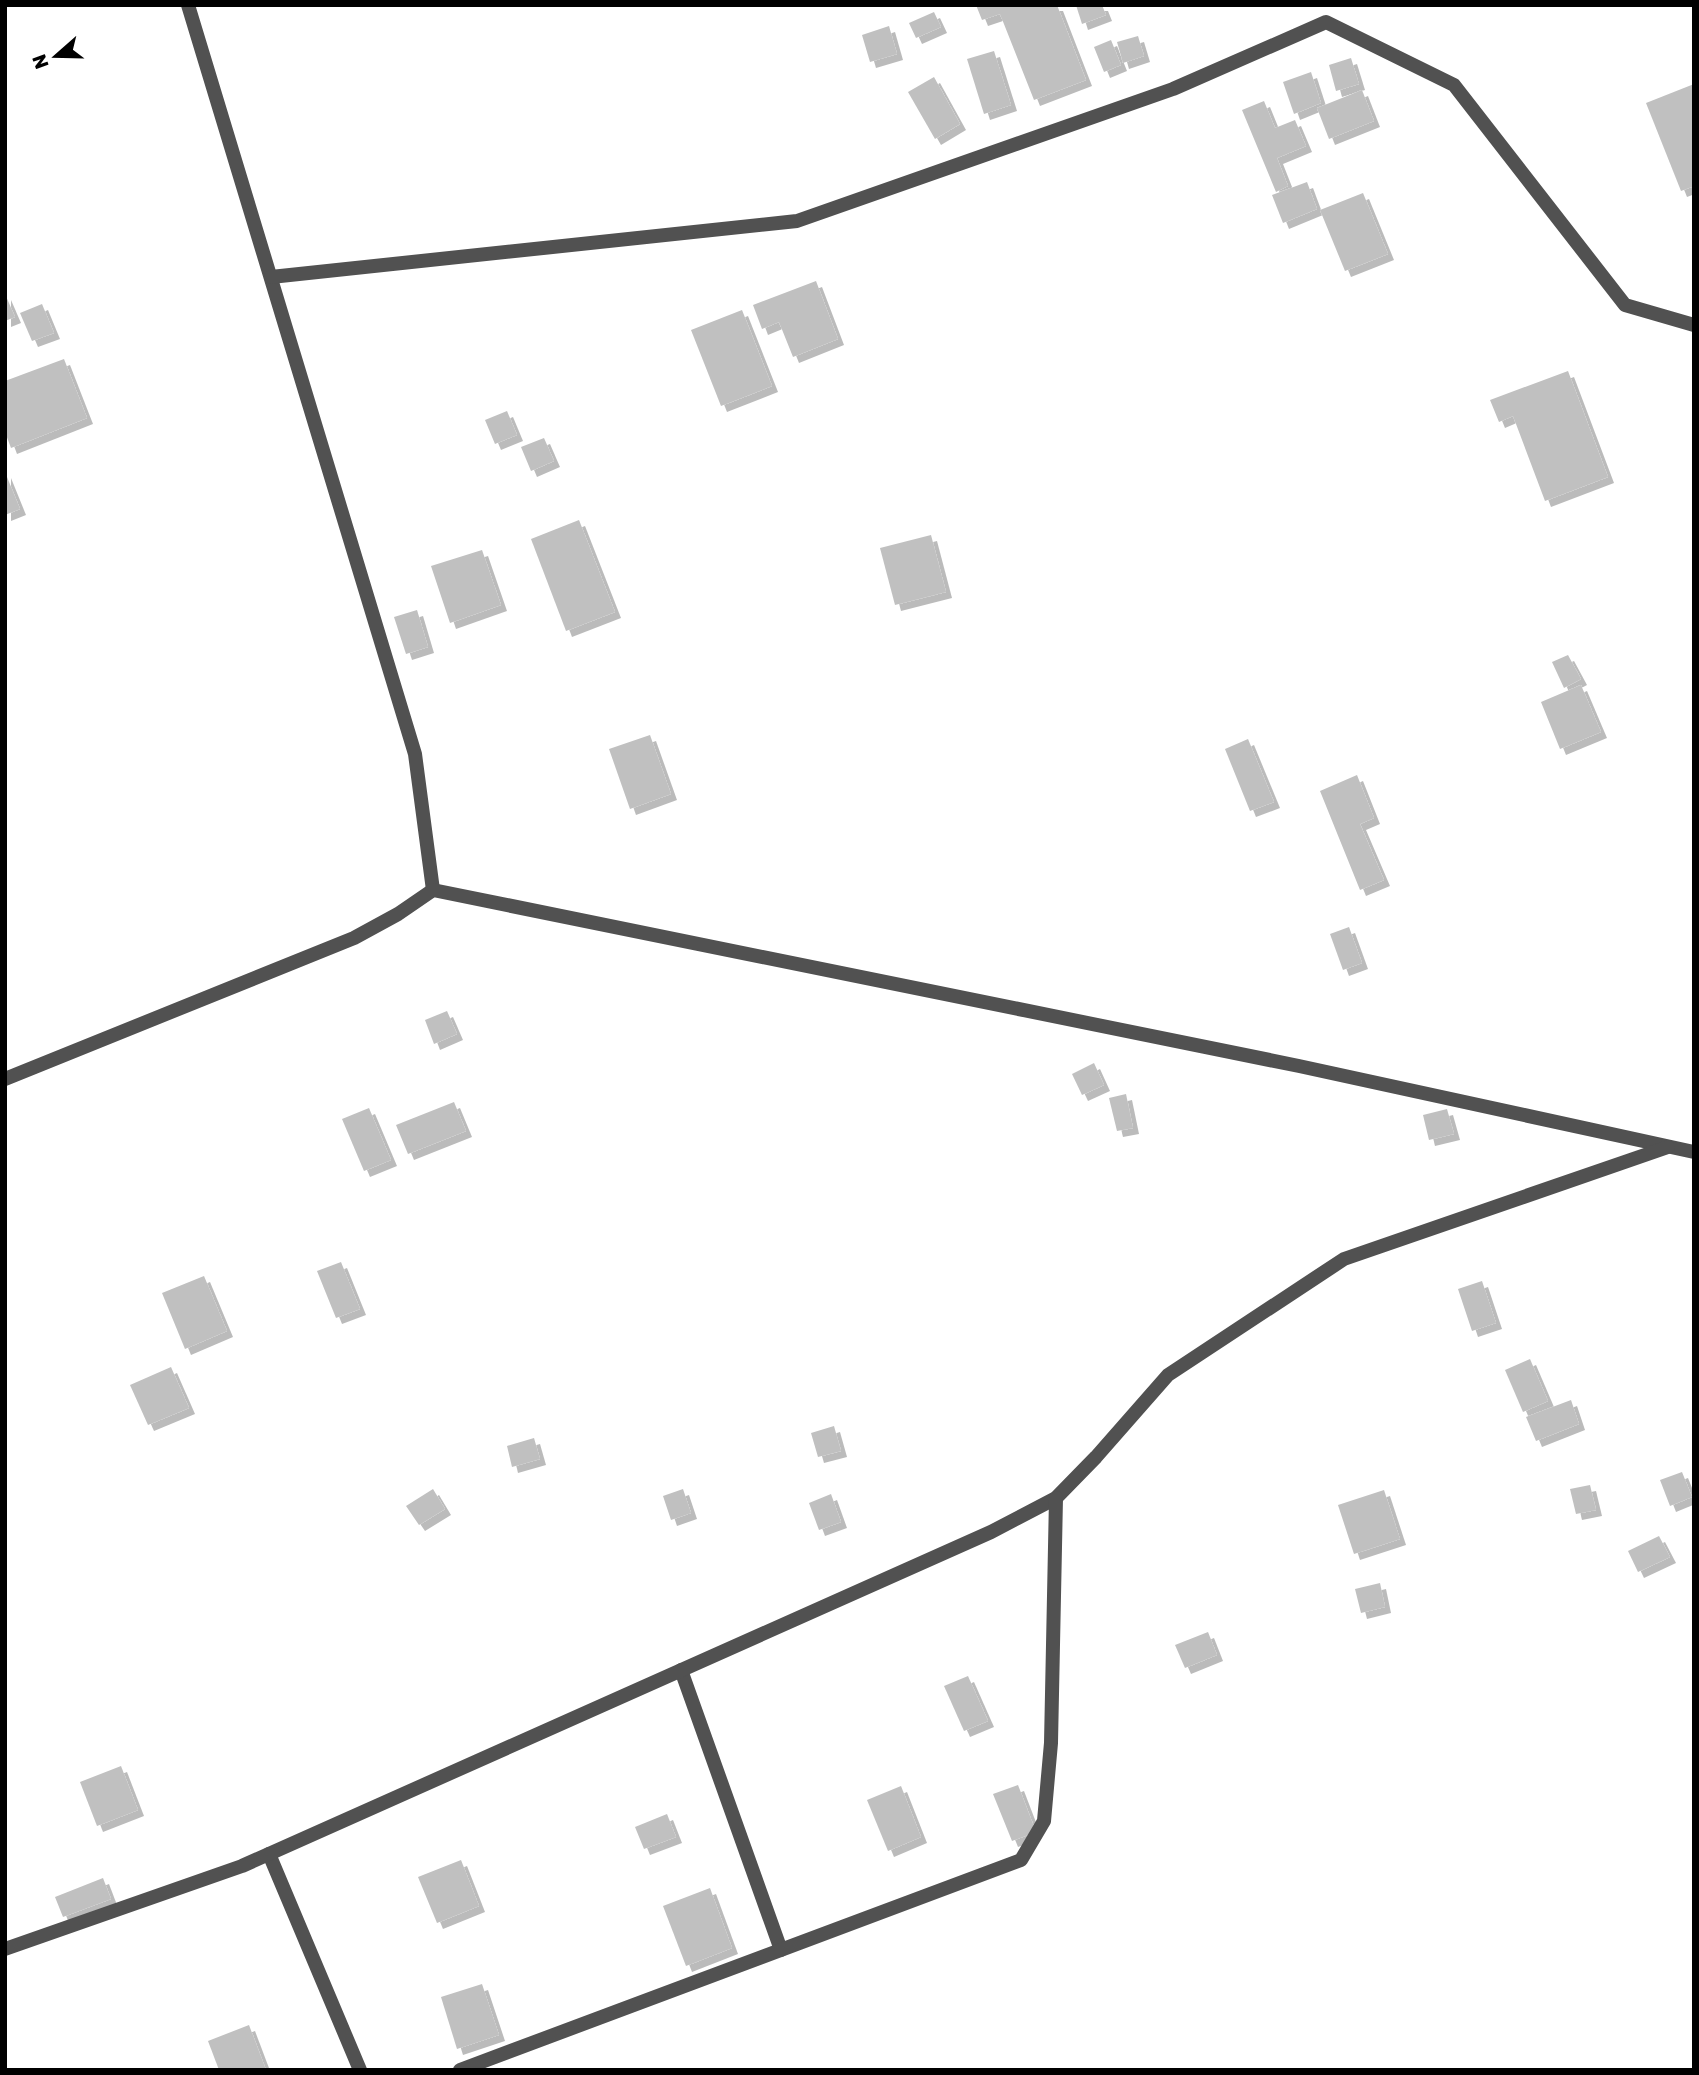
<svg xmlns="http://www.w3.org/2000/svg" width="1699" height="2075" font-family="Rubik,sans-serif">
	<defs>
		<filter id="shadow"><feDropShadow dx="6" dy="6" stdDeviation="0" flood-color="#0004"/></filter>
	</defs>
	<rect width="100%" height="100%" fill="#fff"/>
	<g fill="#c0c0c0" filter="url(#shadow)">
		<polygon points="976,5 1057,5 1086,80 1034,100 1000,14 982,20"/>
		<polygon points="1076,5 1102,5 1106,15 1082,24"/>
		<polygon points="934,12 941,27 916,38 909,23"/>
		<polygon points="889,26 897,54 870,62 862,35"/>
		<polygon points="1138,36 1144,56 1123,63 1117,42"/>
		<polygon points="1111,40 1121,65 1104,72 1094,47"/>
		<polygon points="994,51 1011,105 984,114 967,59"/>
		<polygon points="1351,58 1359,84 1336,91 1329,65"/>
		<polygon points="1311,72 1321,103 1294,114 1283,82"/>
		<polygon points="934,77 960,124 935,139 908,92"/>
		<polygon points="1694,84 1694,186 1681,191 1646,103"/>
		<polygon points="1362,90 1374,121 1329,139 1317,108"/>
		<polygon points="1264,101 1275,128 1295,120 1306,146 1277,158 1288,186 1276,192 1242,110"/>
		<polygon points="1307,182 1317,209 1283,223 1272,195"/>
		<polygon points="1363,193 1388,254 1345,271 1320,210"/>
		<polygon points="816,281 838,339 793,357 779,322 762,329 753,305"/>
		<polygon points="5,294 15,317 5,321"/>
		<polygon points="42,304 54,333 32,341 20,313"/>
		<polygon points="742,310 772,386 721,406 691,330"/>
		<polygon points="64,359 87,418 11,448 5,432 5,381"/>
		<polygon points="1568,371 1608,477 1545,501 1513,416 1499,422 1490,400"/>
		<polygon points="507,411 517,435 495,444 485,420"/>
		<polygon points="544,438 554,461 531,471 521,447"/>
		<polygon points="5,472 20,509 5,515"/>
		<polygon points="579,520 615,612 566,631 531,539"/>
		<polygon points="931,535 946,592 895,605 880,548"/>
		<polygon points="482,550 501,605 450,623 431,566"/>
		<polygon points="417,610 428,647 406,654 394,617"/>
		<polygon points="1568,655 1581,679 1564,688 1552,662"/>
		<polygon points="1581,685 1601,732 1560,749 1541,702"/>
		<polygon points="650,735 671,794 630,809 609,749"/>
		<polygon points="1248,739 1274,802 1250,811 1225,749"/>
		<polygon points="1357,775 1374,818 1360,824 1384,880 1360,890 1320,791"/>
		<polygon points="1349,927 1362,963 1343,970 1330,934"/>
		<polygon points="447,1011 457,1034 434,1044 425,1020"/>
		<polygon points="1094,1063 1104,1085 1082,1095 1072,1074"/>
		<polygon points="1126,1094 1133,1128 1117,1131 1109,1098"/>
		<polygon points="454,1102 466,1131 408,1154 396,1125"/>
		<polygon points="369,1108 391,1160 364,1171 342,1119"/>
		<polygon points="1447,1109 1454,1134 1429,1140 1423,1115"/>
		<polygon points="341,1262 360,1309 336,1318 317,1271"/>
		<polygon points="204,1276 227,1331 185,1349 162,1293"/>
		<polygon points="1482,1281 1496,1323 1472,1331 1458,1289"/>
		<polygon points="1530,1359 1548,1401 1523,1412 1505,1370"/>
		<polygon points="171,1367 189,1408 148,1425 130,1385"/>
		<polygon points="1571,1400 1579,1424 1536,1441 1526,1417"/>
		<polygon points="834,1426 841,1451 818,1457 811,1433"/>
		<polygon points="534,1438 540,1459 512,1467 507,1446"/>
		<polygon points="1682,1472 1692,1497 1670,1506 1660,1480"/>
		<polygon points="1590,1485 1596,1510 1576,1514 1570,1489"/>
		<polygon points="433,1489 445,1509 419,1525 406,1506"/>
		<polygon points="683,1489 691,1513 671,1520 663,1496"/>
		<polygon points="1384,1490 1400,1539 1354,1554 1338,1505"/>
		<polygon points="831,1494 841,1522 819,1530 809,1503"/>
		<polygon points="1659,1536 1670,1557 1638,1572 1628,1551"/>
		<polygon points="1380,1583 1385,1607 1361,1613 1355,1589"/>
		<polygon points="1208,1632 1217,1655 1185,1668 1175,1645"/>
		<polygon points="968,1676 988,1721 964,1731 944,1686"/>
		<polygon points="121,1766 138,1810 97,1826 80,1782"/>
		<polygon points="1018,1785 1036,1832 1012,1841 993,1794"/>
		<polygon points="901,1786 921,1837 888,1851 867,1800"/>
		<polygon points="667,1814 676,1837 644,1849 635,1827"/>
		<polygon points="461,1860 479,1906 437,1923 418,1877"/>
		<polygon points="103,1878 111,1899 63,1917 55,1897"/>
		<polygon points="710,1888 732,1948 686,1966 663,1906"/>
		<polygon points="482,1984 499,2035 457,2049 441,1997"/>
		<polygon points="249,2025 266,2070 219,2070 208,2041"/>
	</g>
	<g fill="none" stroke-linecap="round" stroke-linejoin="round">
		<g stroke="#515151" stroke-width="14">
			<polyline points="188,5 415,754 433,890"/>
			<polyline points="271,277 797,221 1173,89 1326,22 1454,85 1625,305 1694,325"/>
			<polyline points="5,1079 354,938 398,914 433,890 1299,1066 1694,1152"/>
			<polyline points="681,1670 781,1950"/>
			<polyline points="269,1854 360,2070"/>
			<polyline points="5,1949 242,1866 991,1532 1056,1498 1096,1457 1168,1375 1344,1259 1668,1147"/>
			<polyline points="460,2070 1021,1860 1044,1821 1051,1743 1056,1498"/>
		</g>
	</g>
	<rect width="1699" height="2075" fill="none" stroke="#000000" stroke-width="14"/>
	<g transform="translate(56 56) rotate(250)" stroke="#ffffff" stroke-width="5" paint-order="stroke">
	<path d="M0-5L12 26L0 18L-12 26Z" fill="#000000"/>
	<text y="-10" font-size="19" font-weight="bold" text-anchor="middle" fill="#000000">N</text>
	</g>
</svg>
